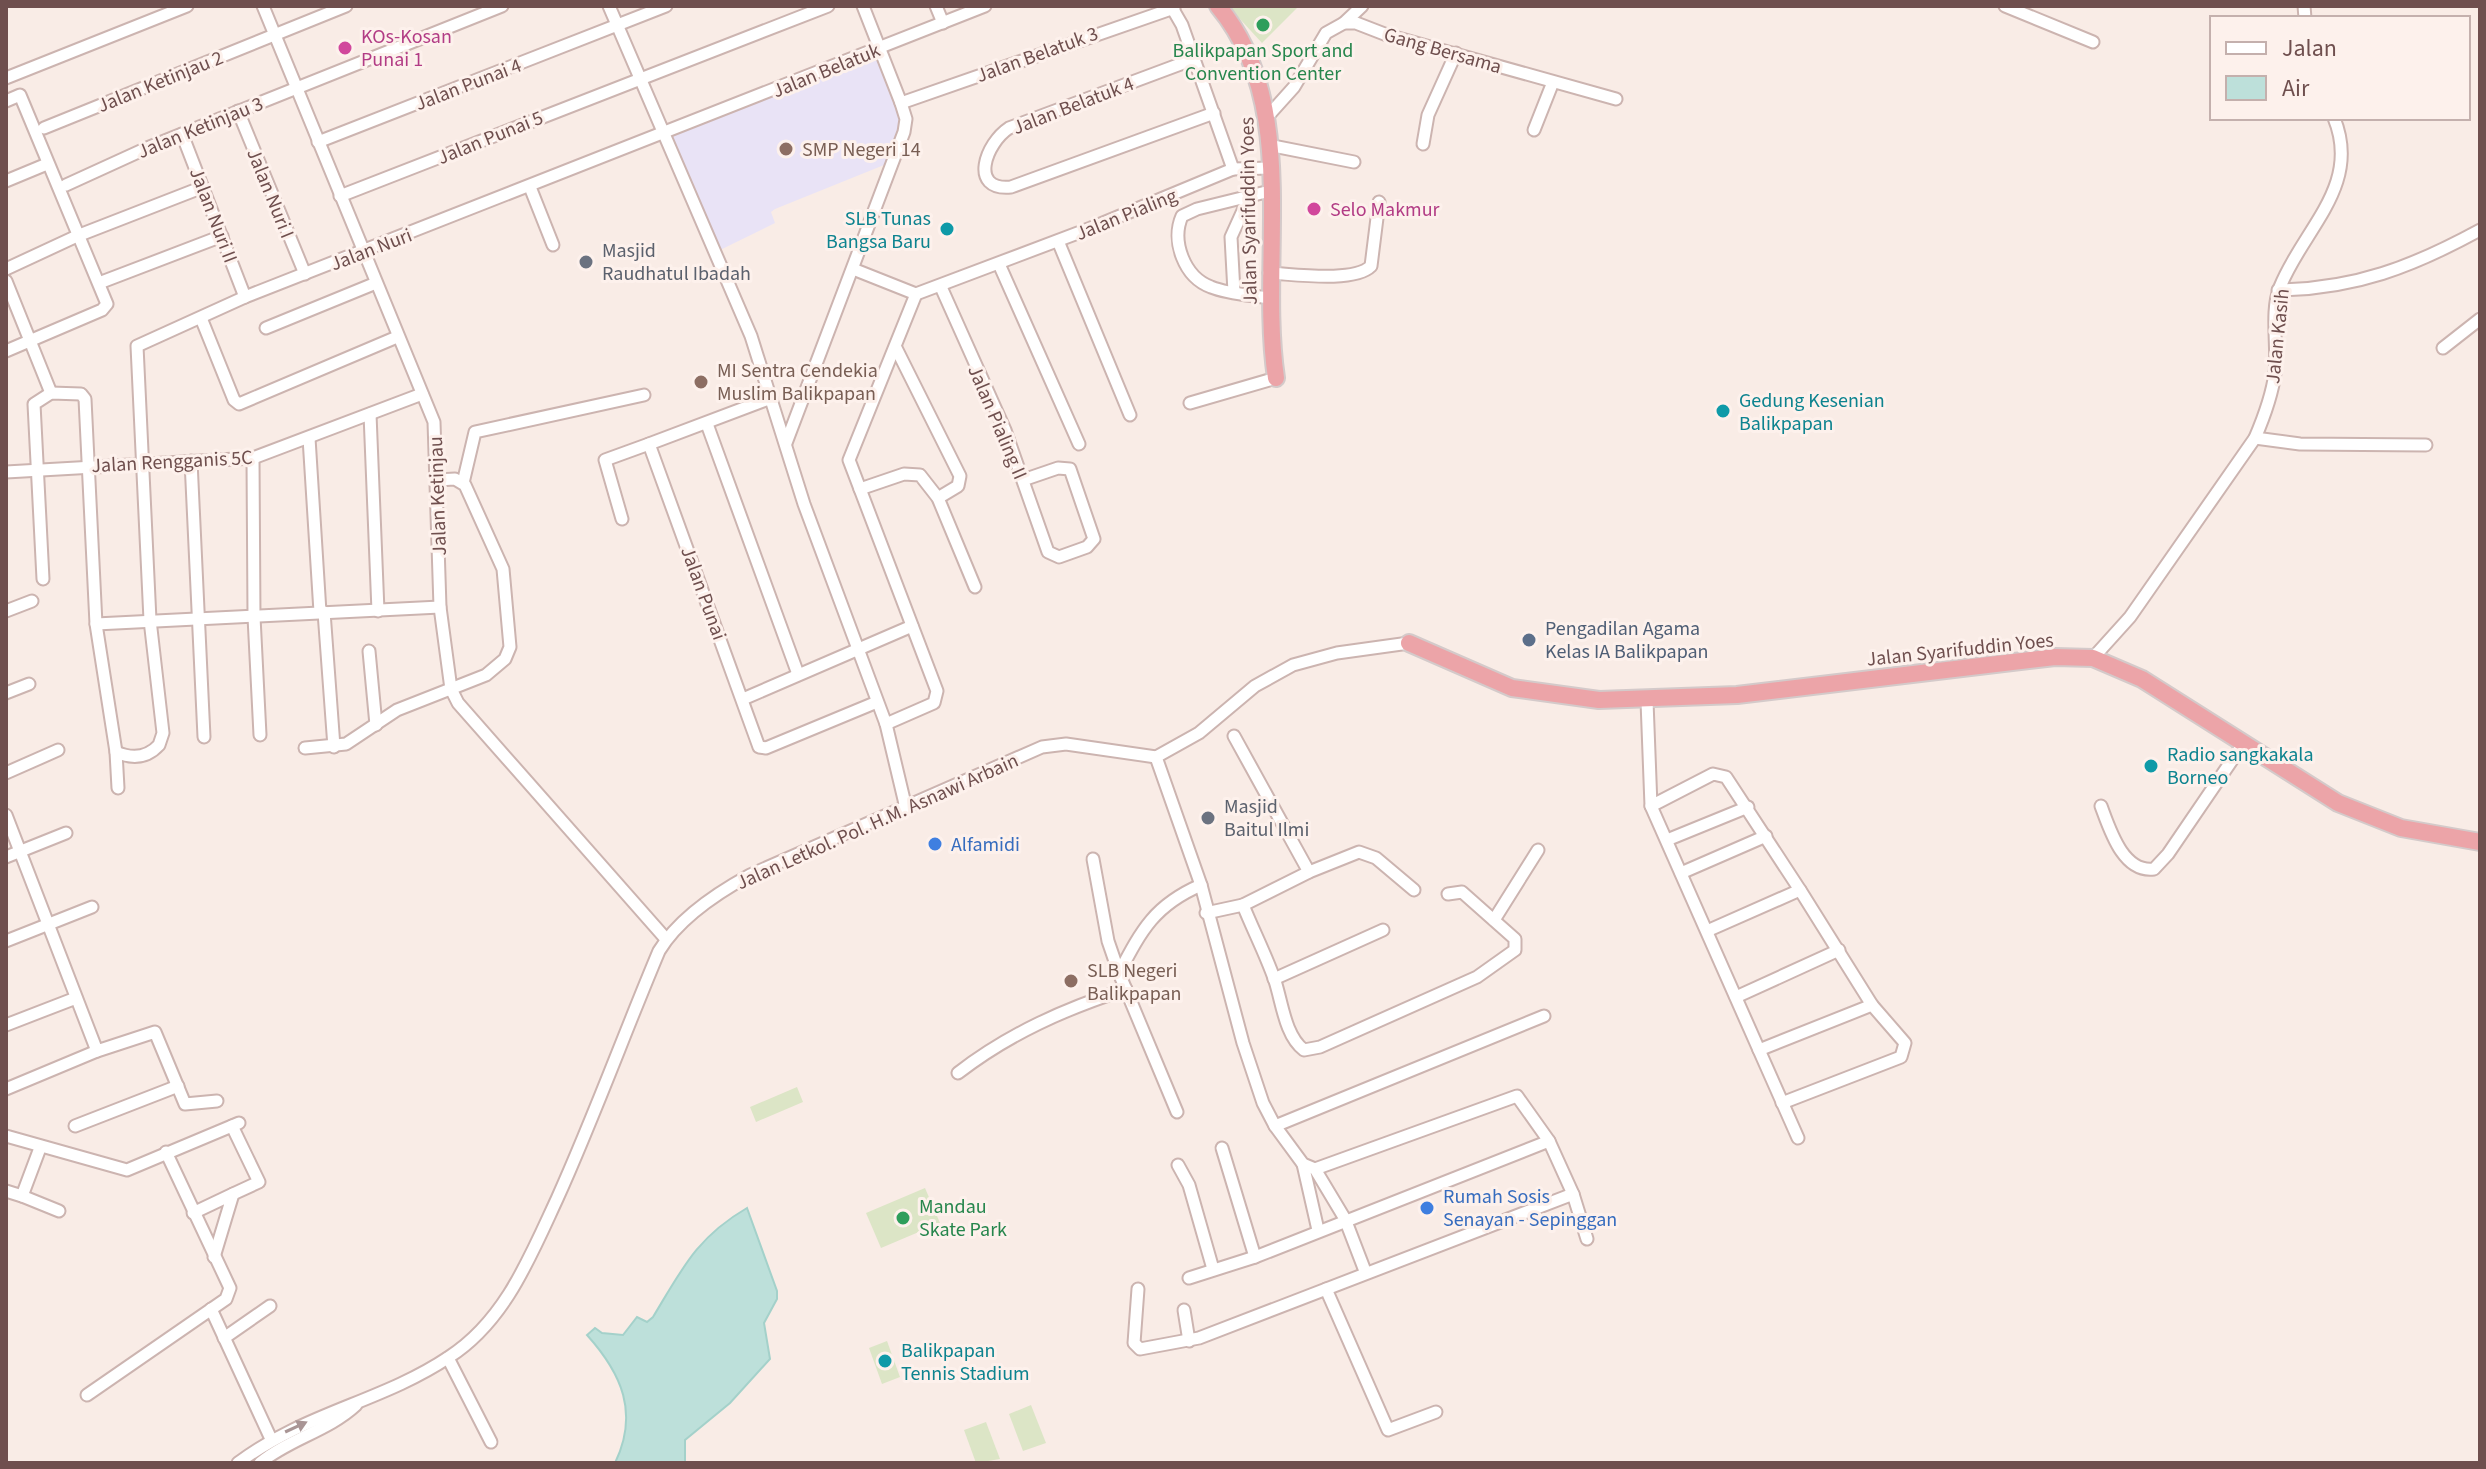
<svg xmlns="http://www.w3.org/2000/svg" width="2486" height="1469" font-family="'Source Sans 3',sans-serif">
	<rect width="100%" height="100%" fill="#f9ece6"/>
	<polygon fill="#e9e3f6" points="879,55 902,120 894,161 775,209 771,212 775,223 716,252 669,136"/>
	<g fill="#dce5c6">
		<polygon points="1228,6 1299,6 1262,43"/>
		<polygon points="797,1087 803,1102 756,1122 750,1107"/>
		<polygon points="925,1188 940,1223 881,1248 866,1213"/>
		<polygon points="887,1341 900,1377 882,1384 869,1348"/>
		<polygon points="1031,1405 1046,1443 1023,1451 1009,1414"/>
		<polygon points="986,1422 1000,1459 976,1463 964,1430"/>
	</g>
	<path fill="#bde0da" stroke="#a4d1ca" stroke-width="2" d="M747,1208L777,1291V1299L764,1323L770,1359L730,1403L685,1440V1463H615C639,1413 622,1374 587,1335L595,1328L602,1333L623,1335L637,1317L647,1322L653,1317C682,1269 697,1237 747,1208Z"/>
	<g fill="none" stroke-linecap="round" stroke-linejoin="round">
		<defs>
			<g id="minor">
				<polyline points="263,6 434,422 440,607 451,689 458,703 666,939"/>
				<polyline points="609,6 751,336 804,504 886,724 906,808"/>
				<polyline points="936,6 943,23"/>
				<polyline points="2005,6 2093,42"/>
				<polyline points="2304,6 2305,18"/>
				<polyline points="1344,23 1362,6"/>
				<path d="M1194,59L1009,128C986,143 968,191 1011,187L1214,113"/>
				<polyline points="6,78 187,6"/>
				<polyline points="6,101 20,95 107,304 102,310 6,351"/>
				<polyline points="901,103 1174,8"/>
				<polyline points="238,111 305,274"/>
				<polyline points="1267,117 1294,87 1326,33 1344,23 1356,23 1387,35 1616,99"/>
				<polyline points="44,128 346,6"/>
				<polyline points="1534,130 1553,82"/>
				<polyline points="182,134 245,297"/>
				<polyline points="318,142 666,6"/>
				<polyline points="1423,144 1428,115 1456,53"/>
				<polyline points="1268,145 1354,162"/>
				<polyline points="1233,169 1270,168"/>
				<polyline points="6,181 47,164"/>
				<polyline points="66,185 147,148 502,6"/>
				<polyline points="530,187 553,245"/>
				<polyline points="340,196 828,6"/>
				<polyline points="1058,241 1130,415"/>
				<polyline points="999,264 1079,444"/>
				<polyline points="6,269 77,236 203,187"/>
				<polyline points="853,269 916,294 1091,228 1233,169 1182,25 1171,6"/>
				<path d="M1269,273C1293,274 1354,283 1371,266L1379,202"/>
				<polyline points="6,281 51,393"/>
				<polyline points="99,283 222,236"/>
				<polyline points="941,287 1005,430 1048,552 1059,557 1087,547 1094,539 1070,469 1058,468 1023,480"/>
				<path d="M2278,290C2355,289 2412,267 2480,230"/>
				<polyline points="1234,292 1231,237 1250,195"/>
				<path d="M1269,298C1250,295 1228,294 1211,287C1184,277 1171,241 1182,216L1197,209L1270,191"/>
				<polyline points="201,318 234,400 239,404 397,337"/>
				<polyline points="266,328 376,283"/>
				<polyline points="896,348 960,476 958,486 938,498"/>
				<polyline points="2443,348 2480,319"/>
				<polyline points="771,398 649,444 759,747 766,748 877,702"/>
				<polyline points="1190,403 1276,378"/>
				<polyline points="370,414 378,611"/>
				<polyline points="707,424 798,674"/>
				<polyline points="309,438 320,612"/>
				<polyline points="2255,438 2300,444 2426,445"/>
				<polyline points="786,443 904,132 906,119 901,103 863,6"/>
				<polyline points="253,458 254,617 260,735"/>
				<polyline points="191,461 204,737"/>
				<polyline points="6,472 253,458 422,394"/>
				<polyline points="463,483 475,432 644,395"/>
				<polyline points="860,489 904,474 920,475 938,498 975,587"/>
				<polyline points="622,519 605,460 649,444"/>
				<polyline points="43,579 34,404 51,393 81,394 85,399 96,624 116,752 118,788"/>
				<polyline points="6,611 32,601"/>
				<polyline points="324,612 334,747"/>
				<polyline points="96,624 440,607"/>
				<polyline points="369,651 376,725"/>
				<path d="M2093,658L2130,617L2255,438C2264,417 2272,396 2275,373C2278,347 2270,311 2280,287C2303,229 2362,186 2334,118"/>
				<polyline points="6,693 29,684"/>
				<polyline points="743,699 912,626"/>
				<polyline points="1647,701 1651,806 1798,1138"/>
				<polyline points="886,724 934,703 937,691 849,460 916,294"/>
				<polyline points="1234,736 1309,872"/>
				<polyline points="305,748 346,744 397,710 486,675 505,659 510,647 503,569 465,485 455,479 437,480"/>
				<path d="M116,752C132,759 147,758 159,745L163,733L150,620L137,346L245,297L985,6"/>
				<polyline points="1156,757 1201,885 1243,1043 1263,1103 1275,1126 1303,1164 1315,1169 1345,1219 1365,1271"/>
				<polyline points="6,773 58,750"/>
				<polyline points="1651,806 1713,774 1726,777 1800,890 1707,931"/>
				<path d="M2101,806C2110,830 2123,873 2154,869L2168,854L2243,744"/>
				<polyline points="6,815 97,1051 155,1032 185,1104 217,1101"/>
				<polyline points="1667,840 1748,807"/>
				<polyline points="6,857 66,833"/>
				<polyline points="1093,859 1108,941 1119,973"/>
				<polyline points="1681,873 1766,836"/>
				<path d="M1414,890L1376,858L1359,852L1309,872L1243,905C1253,930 1266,955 1275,981C1282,1002 1285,1036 1304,1050L1320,1047L1477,977L1515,950V939L1462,892L1448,894"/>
				<polyline points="1206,913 1243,905"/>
				<polyline points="1494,920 1538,850"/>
				<polyline points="6,941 92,907"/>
				<polyline points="1274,979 1383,930"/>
				<polyline points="1736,997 1839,950"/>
				<polyline points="6,1025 76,998"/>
				<polyline points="1759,1050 1872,1005 1800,890"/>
				<path d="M958,1073C1010,1033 1065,1009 1126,989"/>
				<polyline points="6,1089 97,1051"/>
				<polyline points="1782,1103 1901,1057 1905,1043 1872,1005"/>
				<path d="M1177,1112L1119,973C1142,929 1155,905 1201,885"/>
				<polyline points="75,1126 178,1086"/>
				<polyline points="232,1126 259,1182 233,1194"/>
				<polyline points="1275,1126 1544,1016"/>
				<polyline points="6,1136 127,1170 239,1123"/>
				<polyline points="1222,1148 1255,1257"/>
				<polyline points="1303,1164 1318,1230"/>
				<polyline points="1178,1165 1189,1185 1213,1269"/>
				<polyline points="1315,1169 1517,1096 1549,1141 1573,1194"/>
				<polyline points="6,1191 22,1196 40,1148"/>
				<polyline points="22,1196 59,1211"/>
				<polyline points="193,1213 233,1194 214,1257"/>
				<polyline points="1189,1278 1255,1257 1549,1141"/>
				<polyline points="1138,1289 1134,1343 1140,1349 1199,1338 1573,1194 1587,1239"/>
				<polyline points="1326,1289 1388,1430 1436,1412"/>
				<polyline points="211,1309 271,1439"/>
				<polyline points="1184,1310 1189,1341"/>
				<polyline points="224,1338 270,1306"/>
				<polyline points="448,1358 491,1442"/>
				<polyline points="87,1395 226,1299 230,1288 166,1152"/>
				<path d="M238,1463C306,1412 382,1402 449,1357C505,1321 530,1257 557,1199C594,1117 624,1034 659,951C679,918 717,893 750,875L1042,747L1066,744L1156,757L1199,733L1255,686L1293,665L1337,653L1409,643"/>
				<path d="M260,1463C289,1439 328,1431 356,1405"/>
			</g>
			<g id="highway">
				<path d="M1218,6C1302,106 1258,257 1276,378"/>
				<polyline points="1409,643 1512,688 1599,700 1737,695 2055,657 2093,658 2142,679 2338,803 2401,828 2480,842"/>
			</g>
		</defs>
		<use href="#minor" stroke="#ccb4b0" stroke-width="15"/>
		<use href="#highway" stroke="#d4caca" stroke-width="20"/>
		<use href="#minor" stroke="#fff" stroke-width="11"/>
		<use href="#highway" stroke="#eca4a8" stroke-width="16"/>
	</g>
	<defs><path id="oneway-solid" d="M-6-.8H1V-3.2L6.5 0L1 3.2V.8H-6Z" transform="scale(2)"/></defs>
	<use fill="#a99595" href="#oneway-solid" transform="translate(296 1427) rotate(-25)"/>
	<g fill="#2e9e5b" stroke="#fdf1ec" stroke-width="3">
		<circle cx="1263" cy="25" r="8"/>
		<circle cx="903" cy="1218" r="8"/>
	</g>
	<g fill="#d1479c" stroke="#fdf1ec" stroke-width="3">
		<circle cx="345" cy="48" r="8"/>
		<circle cx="1314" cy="209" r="8"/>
	</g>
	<g fill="#8d6e63" stroke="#fdf1ec" stroke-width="3">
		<circle cx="786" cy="149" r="8"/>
		<circle cx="701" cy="382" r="8"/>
		<circle cx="1071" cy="981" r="8"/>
	</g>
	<g fill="#0f9aa8" stroke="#fdf1ec" stroke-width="3">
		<circle cx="947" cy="229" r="8"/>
		<circle cx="1723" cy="411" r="8"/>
		<circle cx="2151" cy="766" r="8"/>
		<circle cx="885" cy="1361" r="8"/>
	</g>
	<g fill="#6b7280" stroke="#fdf1ec" stroke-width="3">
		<circle cx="586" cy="262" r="8"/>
		<circle cx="1208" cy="818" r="8"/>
	</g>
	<circle fill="#5c6f8a" stroke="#fdf1ec" stroke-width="3" cx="1529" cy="640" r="8"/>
	<g fill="#3f7fe0" stroke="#fdf1ec" stroke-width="3">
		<circle cx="935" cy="844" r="8"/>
		<circle cx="1427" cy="1208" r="8"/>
	</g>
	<g text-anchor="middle" stroke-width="6" stroke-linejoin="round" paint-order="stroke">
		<g font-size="20" fill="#b23c85" stroke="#fdf1ec" text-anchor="start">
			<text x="361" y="43">KOs-Kosan<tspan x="361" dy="23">Punai 1</tspan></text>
			<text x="1330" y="216">Selo Makmur</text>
		</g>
		<g font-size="20" fill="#27864d" stroke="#fdf1ec">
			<text x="1263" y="57">Balikpapan Sport and<tspan x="1263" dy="23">Convention Center</tspan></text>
			<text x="919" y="1213" text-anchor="start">Mandau<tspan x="919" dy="23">Skate Park</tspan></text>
		</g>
		<g font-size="20" fill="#6f4f4e" stroke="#fdf1ec">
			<text transform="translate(1443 50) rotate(16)" y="7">Gang Bersama</text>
			<text transform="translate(1037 54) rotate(-20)" y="7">Jalan Belatuk 3</text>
			<text transform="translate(826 70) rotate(-22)" y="7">Jalan Belatuk</text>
			<text transform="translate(160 81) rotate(-22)" y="7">Jalan Ketinjau 2</text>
			<text transform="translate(468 84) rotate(-21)" y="7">Jalan Punai 4</text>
			<text transform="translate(1073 105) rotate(-21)" y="7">Jalan Belatuk 4</text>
			<text transform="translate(200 127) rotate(-22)" y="7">Jalan Ketinjau 3</text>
			<text transform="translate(490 137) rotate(-22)" y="7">Jalan Punai 5</text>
			<text transform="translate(271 193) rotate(68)" y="7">Jalan Nuri I</text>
			<text transform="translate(1248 211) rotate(-91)" y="7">Jalan Syarifuddin Yoes</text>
			<text transform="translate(1126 214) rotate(-22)" y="7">Jalan Pialing</text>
			<text transform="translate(214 215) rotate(69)" y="7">Jalan Nuri II</text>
			<text transform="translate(371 249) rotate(-21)" y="7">Jalan Nuri</text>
			<text transform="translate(2277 336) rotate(-84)" y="7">Jalan Kasih</text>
			<text transform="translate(998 422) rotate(67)" y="7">Jalan Pialing II</text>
			<text transform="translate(172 461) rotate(-3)" y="7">Jalan Rengganis 5C</text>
			<text transform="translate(437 496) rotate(-92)" y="7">Jalan Ketinjau</text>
			<text transform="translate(704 593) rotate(70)" y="7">Jalan Punai</text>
			<text transform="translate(1960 649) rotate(-6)" y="7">Jalan Syarifuddin Yoes</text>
			<text transform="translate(877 821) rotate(-24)" y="7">Jalan Letkol. Pol. H.M. Asnawi Arbain</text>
		</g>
		<g font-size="20" fill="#785e54" stroke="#fdf1ec" text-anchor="start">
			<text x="802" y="156">SMP Negeri 14</text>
			<text x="717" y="377">MI Sentra Cendekia<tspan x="717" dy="23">Muslim Balikpapan</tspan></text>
			<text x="1087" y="977">SLB Negeri<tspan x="1087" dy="23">Balikpapan</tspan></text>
		</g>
		<g font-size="20" fill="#0d838f" stroke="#fdf1ec" text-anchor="start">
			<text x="931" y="225" text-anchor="end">SLB Tunas<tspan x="931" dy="23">Bangsa Baru</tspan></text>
			<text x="1739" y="407">Gedung Kesenian<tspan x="1739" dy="23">Balikpapan</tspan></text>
			<text x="2167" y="761">Radio sangkakala<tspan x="2167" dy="23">Borneo</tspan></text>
			<text x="901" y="1357">Balikpapan<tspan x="901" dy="23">Tennis Stadium</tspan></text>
		</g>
		<g font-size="20" fill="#5b616d" stroke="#fdf1ec" text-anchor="start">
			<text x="602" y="257">Masjid<tspan x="602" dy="23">Raudhatul Ibadah</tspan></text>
			<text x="1224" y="813">Masjid<tspan x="1224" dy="23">Baitul Ilmi</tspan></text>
		</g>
		<g font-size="20" fill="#4e5e75" stroke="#fdf1ec" text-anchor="start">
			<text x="1545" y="635">Pengadilan Agama<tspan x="1545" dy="23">Kelas IA Balikpapan</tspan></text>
		</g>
		<g font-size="20" fill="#366cbe" stroke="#fdf1ec" text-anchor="start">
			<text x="951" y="851">Alfamidi</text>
			<text x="1443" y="1203">Rumah Sosis<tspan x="1443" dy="23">Senayan - Sepinggan</tspan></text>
		</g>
	</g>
	<rect width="2486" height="1469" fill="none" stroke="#6f4f4e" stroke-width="16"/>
	<rect x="2210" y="16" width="260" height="104" fill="#fdf1ec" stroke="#c4b0ad" stroke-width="2"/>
	<rect x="2226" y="42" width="40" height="12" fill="#ffffff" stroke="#c4b0ad" stroke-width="2"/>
	<text x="2282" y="56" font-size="24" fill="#6f4f4e">Jalan</text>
	<rect x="2226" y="76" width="40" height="24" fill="#bde0da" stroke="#c4b0ad" stroke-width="2"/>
	<text x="2282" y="96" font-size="24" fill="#6f4f4e">Air</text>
</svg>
